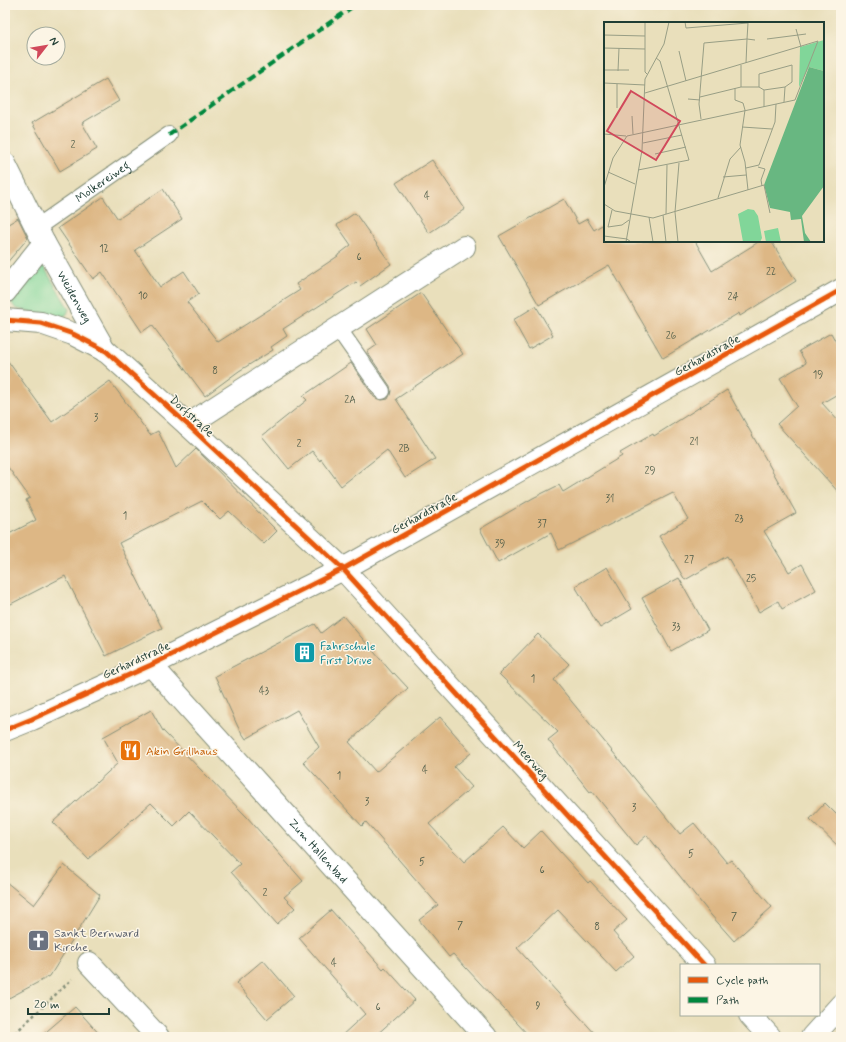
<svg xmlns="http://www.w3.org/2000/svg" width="846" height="1042" font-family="Mynerve,sans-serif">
	<rect width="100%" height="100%" fill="#fcf5e5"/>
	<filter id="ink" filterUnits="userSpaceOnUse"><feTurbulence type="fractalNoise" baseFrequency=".025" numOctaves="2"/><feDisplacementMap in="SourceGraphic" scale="8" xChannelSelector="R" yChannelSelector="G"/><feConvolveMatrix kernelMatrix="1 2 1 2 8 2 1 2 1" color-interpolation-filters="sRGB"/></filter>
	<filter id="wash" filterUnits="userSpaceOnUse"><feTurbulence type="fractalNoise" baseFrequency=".012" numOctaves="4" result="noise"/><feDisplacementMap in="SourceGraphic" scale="16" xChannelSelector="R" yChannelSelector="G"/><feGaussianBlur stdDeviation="0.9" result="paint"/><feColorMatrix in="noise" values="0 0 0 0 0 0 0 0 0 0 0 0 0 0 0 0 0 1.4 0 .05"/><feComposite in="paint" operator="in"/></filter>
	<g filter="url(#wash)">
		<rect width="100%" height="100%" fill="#e9dfbb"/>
		<path fill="#81d699" stroke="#508a66" d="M40,267H44L69,309C67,316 64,317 58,318L18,309C14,307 12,305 11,299Z"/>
		<g id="blocks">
			<g fill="#ddb785">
				<polygon points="106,79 119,101 82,123 97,149 60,171 32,123"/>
				<polygon points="432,160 465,209 429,233 396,183"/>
				<polygon points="163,189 182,219 135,250 160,287 184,271 199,294 187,302 218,342 300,290 296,284 338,256 338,255 351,245 337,225 355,213 391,264 360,286 356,282 283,329 287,336 271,347 273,350 239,371 205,396 152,325 142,332 102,272 93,279 58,228 103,197 118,219"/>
				<polygon points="564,199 578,224 587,219 594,230 605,223 605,241 695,241 712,271 760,241 771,241 796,281 740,316 739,313 663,358 609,265 539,305 499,236"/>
				<polygon points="18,218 28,238 5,265 5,226"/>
				<polygon points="421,293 463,354 396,399 435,459 405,478 387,450 341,486 321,459 320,461 312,451 289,469 262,436 307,400 303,396 351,363 374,397 378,399 382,400 388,399 390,395 391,391 390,386 367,352 377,345 367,329"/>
				<polygon points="536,306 553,335 529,349 513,320"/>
				<polygon points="831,333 841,351 841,392 822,403 841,424 841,495 777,424 797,406 780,378 806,363 799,351"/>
				<polygon points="5,357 52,422 110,381 150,435 158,431 176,468 196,449 277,531 264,544 229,511 220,519 202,501 119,543 162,628 106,656 65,576 5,607 5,536 36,520 26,500 30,498 5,463"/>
				<polygon points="727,390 796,513 764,531 789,572 802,564 816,590 782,609 778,601 759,612 727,556 685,580 659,536 688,519 673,493 559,550 551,533 498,563 480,529 533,498 559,485 563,492 622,456 620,453 653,434 654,436"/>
				<polygon points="607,567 632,609 600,628 575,586"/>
				<polygon points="679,578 708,630 671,651 642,598"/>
				<polygon points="343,616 393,674 394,673 408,688 349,742 376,772 440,717 471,753 454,767 472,787 429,824 464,862 503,827 523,848 541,831 588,883 590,881 627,920 613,932 634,956 616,972 558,910 517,948 598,1037 530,1037 453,954 449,957 419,920 438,905 366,822 362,826 303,762 319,747 297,710 246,739 238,727 215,676 315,624 321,633"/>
				<polygon points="538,634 569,664 554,680 680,834 694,823 727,863 731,860 772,907 734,941 711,915 647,835 636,845 592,791 590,792 548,740 558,732 499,674"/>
				<polygon points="151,710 163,731 247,817 303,881 284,897 295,908 277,924 231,872 240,864 189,811 174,826 151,803 88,859 53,822 118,763 103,737"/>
				<polygon points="825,803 841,819 841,849 810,819"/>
				<polygon points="64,865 100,895 50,976 5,1000 5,881 34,905"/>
				<polygon points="331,910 383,969 385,967 415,1000 374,1037 340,1037 365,1014 299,938"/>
				<polygon points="263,960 294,996 267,1019 236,983"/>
				<polygon points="75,1007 102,1037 40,1037"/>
			</g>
		</g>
	</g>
	<g filter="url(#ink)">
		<use href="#blocks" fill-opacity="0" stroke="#848e78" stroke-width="1"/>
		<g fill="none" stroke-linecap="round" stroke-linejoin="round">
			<defs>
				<g id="service">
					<path id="s1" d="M36,228L169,135"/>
					<polyline points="338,328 382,391"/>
				</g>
				<g id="minor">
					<path id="s2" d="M5,164L44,243L105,351"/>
					<polyline points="5,292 44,243"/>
					<polyline points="5,320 41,323 73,334 106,351 188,425 343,569 704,965"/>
					<polyline points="188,425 464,247"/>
					<path id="s3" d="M151,665L486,1037"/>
					<polyline points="89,963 158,1037"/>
					<polyline points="750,1015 770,1037"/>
					<polyline points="812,1037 841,1005"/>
				</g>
				<polyline id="primary" points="5,730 32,719 151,665 343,569 841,290"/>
			</defs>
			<use href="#service" stroke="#848e78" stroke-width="18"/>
			<use href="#minor" stroke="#848e78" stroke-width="24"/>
			<use href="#primary" stroke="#848e78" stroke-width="24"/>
			<polyline stroke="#848e78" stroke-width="2.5" stroke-dasharray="3 3" stroke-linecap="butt" points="11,1037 72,979"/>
			<use href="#service" stroke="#fff" stroke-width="16"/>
			<use href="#minor" stroke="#fff" stroke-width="22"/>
			<use href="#primary" stroke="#fff" stroke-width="22"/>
			<polyline stroke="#00873e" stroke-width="4" stroke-dasharray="8 4" stroke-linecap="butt" points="169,135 355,5"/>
			<defs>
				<g id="cycleway">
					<polyline points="5,320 41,323 73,334 106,351 188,425 343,569 704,965"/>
					<polyline points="5,730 32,719 151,665 343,569 841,290"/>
				</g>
			</defs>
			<use href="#cycleway" stroke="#fcf5e5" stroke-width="8"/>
			<use href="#cycleway" stroke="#e8590c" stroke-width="5"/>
		</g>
	</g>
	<defs>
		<symbol id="building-square" viewBox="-11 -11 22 22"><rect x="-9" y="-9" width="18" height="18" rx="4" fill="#0f9aa8" stroke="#fcf5e5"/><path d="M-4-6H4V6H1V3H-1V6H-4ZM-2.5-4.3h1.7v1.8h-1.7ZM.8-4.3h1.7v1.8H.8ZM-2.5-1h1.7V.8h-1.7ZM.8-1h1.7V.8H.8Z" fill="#fff"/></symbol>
		<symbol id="restaurant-square" viewBox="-11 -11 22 22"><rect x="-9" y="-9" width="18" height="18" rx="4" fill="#e8710a" stroke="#fcf5e5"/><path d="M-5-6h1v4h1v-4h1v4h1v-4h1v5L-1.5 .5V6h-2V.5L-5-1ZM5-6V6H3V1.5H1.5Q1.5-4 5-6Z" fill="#fff"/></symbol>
		<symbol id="church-square" viewBox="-11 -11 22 22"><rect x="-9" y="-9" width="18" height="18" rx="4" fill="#6b7280" stroke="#fcf5e5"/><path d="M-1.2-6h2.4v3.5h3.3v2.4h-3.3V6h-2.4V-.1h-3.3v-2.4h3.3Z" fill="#fff"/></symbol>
	</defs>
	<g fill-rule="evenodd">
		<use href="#building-square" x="292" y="640" width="25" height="25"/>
		<use href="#restaurant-square" x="118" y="738" width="25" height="25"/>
		<use href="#church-square" x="26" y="928" width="25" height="25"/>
	</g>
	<g text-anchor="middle" stroke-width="3" stroke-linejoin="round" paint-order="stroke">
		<g font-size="10" fill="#4e5c48">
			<text x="73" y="148">2</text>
			<text x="427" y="199">4</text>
			<text x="104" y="252">12</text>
			<text x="359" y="260">6</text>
			<text x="771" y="275">22</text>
			<text x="143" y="299">10</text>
			<text x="733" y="300">24</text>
			<text x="671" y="339">26</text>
			<text x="215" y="374">8</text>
			<text x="818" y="378">19</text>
			<text x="350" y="403">2A</text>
			<text x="96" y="421">3</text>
			<text x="694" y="445">21</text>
			<text x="299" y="447">2</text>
			<text x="404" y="452">2B</text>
			<text x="650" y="474">29</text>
			<text x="610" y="502">31</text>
			<text x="125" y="519">1</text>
			<text x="739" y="522">23</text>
			<text x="542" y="527">37</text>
			<text x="500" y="547">39</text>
			<text x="689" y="563">27</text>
			<text x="751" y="582">25</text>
			<text x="676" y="630">33</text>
			<text x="533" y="682">1</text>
			<text x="264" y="694">43</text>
			<text x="425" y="773">4</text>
			<text x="339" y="779">1</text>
			<text x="367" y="805">3</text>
			<text x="634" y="811">3</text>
			<text x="691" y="857">5</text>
			<text x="422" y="865">5</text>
			<text x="542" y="873">6</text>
			<text x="265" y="896">2</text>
			<text x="734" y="920">7</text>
			<text x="460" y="929">7</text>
			<text x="597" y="930">8</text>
			<text x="334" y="966">4</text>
			<text x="538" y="1009">9</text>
			<text x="378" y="1010">6</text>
		</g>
		<g font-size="12" fill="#1f3d34" stroke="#fcf5e5">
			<text dy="4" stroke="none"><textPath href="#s1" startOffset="81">Molkereiweg</textPath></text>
			<text dy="4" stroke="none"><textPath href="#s2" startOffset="150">Weidenweg</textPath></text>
			<text transform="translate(707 355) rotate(-29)" y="4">Gerhardstraße</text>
			<text transform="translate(192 416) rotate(42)" y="4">Dorfstraße</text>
			<text transform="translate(424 513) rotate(-29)" y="4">Gerhardstraße</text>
			<text transform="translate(136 660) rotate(-25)" y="4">Gerhardstraße</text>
			<text transform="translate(531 760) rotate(48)" y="4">Meerweg</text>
			<text dy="4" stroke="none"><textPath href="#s3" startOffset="250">Zum Hallenbad</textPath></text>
		</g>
		<g font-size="12" fill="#0d838f" stroke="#fcf5e5" text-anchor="start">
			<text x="320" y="650">Fahrschule<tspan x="320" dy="14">First Drive</tspan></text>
		</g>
		<g font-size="12" fill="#c56008" stroke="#fcf5e5" text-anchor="start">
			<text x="146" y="755">Akin Grillhaus</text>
		</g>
		<g font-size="12" fill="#5b616d" stroke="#fcf5e5" text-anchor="start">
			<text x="54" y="937">Sankt Bernward<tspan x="54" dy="14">Kirche</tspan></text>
		</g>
	</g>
	<g transform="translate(604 22)">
		<rect width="220" height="220" fill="#e9dfbb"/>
		<path d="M220,18V49L205,45L195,65L196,25ZM144,187L150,188L154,194L158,216L156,220H139L134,192ZM174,206L177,220H162L160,209Z" fill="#81d699"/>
		<path d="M205,45L220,49V164L198,194L201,211L207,220H200L197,197L187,198L186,190L166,186L160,163Z" fill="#68b781"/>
		<path fill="none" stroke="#989e85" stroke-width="1" d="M41,0V50L43,52M81,0L82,6L144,1M144,1L143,17L151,18M192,7L197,25M0,13L41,14M163,17L202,12M0,26L41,27M75,29L82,59M137,43V65M0,48H25M14,49L15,26M0,61L41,63M13,62V86M131,66V78L139,81L141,88L136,123L141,140L144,168M41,71L214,19M96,75L137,65H155M84,77L96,78M180,80L181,65L188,60V43L155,52V65L160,68L181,65M160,85V68M28,94L29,112M97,97L95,82L100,21L143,17L142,41M138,105L168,107M0,112L22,114M39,121L78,113M51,132L82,125M154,145L161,147L157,158L158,164M142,146L155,143L171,100L172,82M34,148L85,138L56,39L52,36M4,150L31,162M119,155L142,153M0,165L9,136L23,114L191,78L214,19M114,176L126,137L137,125M0,182L11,189L49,196L160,163L166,191M8,188L4,205L18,203L25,198M62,192L63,143M59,193L62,220M45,195L49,220M0,214L23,217L27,220M22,220L38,128L41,57L60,22L65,0M74,220L71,190L75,141"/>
		<path fill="#d1495b" fill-opacity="0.15" stroke="#d1495b" stroke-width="2" d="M27,69L76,99L52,138L3,109Z"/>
		<rect width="220" height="220" fill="none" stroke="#1f3d34" stroke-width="2"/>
	</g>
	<rect width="846" height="1042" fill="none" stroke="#fcf5e5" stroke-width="20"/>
	<rect x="680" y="964" width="140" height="52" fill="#fcf5e5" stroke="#a4ab9e"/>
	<rect x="688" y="977" width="20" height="6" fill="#e8590c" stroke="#a4ab9e"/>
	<text x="716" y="984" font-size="12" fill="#1f3d34">Cycle path</text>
	<rect x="688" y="997" width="20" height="6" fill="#00873e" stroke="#a4ab9e"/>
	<text x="716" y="1004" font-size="12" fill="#1f3d34">Path</text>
	<g transform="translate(46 46) rotate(59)"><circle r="19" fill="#fcf5e5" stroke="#a4ab9e"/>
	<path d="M0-3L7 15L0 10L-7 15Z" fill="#d1495b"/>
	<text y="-6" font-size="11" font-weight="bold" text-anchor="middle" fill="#1f3d34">N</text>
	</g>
	<path d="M28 1008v6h81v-6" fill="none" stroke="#1f3d34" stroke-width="2"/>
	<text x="34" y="1008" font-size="12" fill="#1f3d34" stroke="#fcf5e5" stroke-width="3" paint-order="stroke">20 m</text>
</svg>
